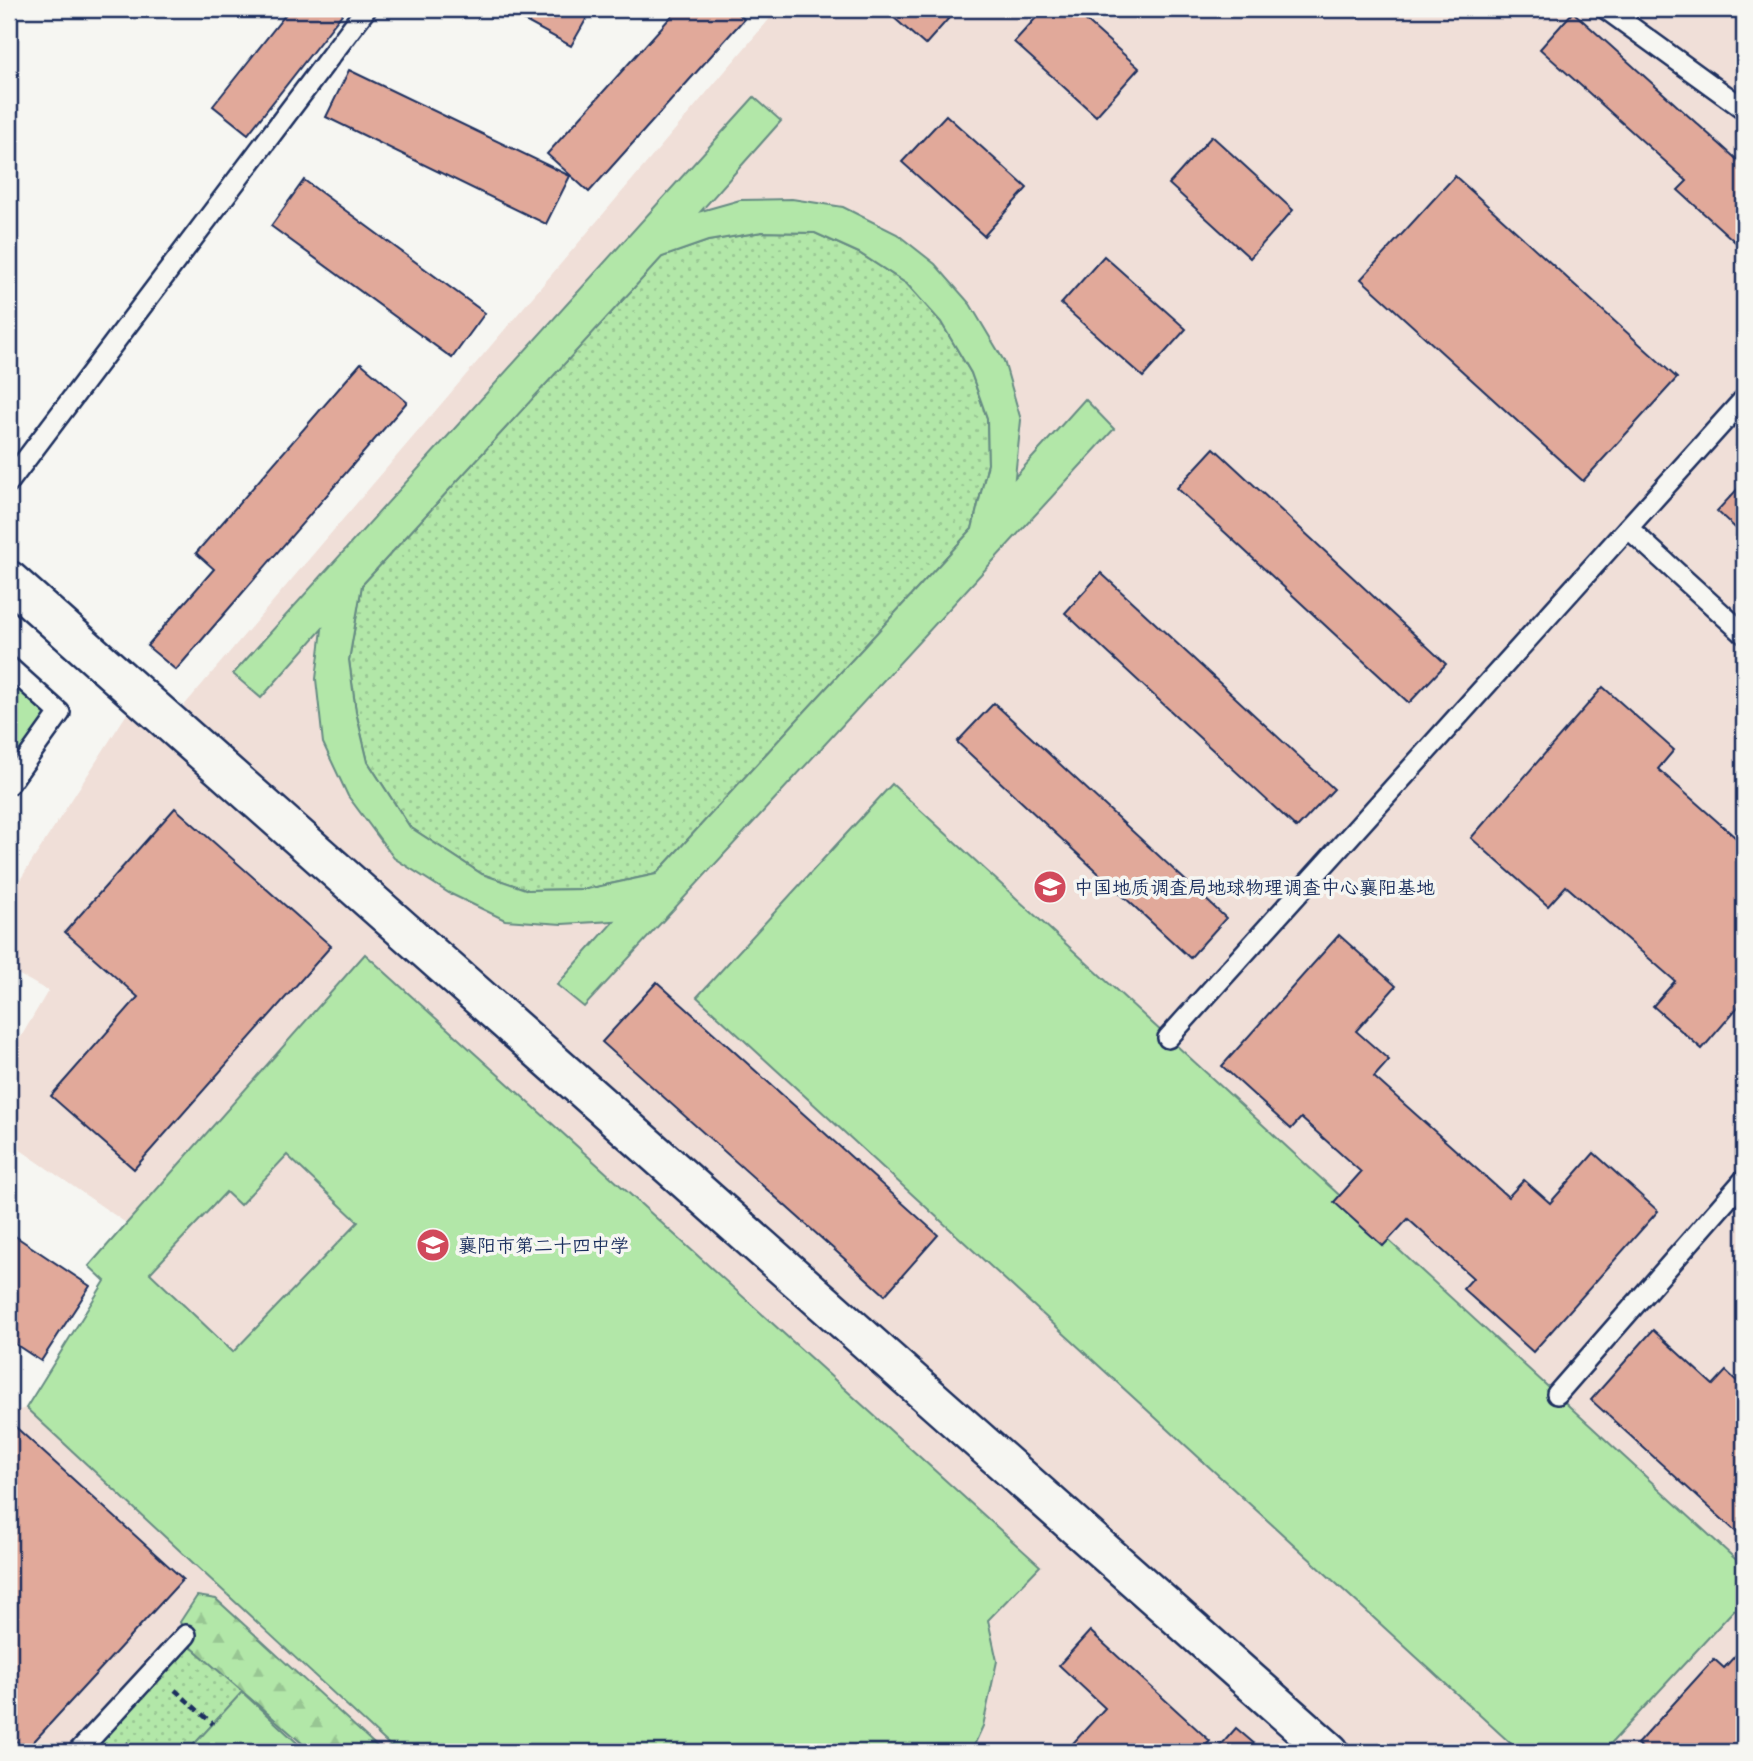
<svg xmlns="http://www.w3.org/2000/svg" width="1753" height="1761" font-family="'Balsamiq Sans','LXGW WenKai TC',sans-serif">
	<defs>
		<pattern id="grass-dots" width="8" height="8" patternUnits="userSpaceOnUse" patternTransform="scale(1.75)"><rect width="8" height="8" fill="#b2e7a8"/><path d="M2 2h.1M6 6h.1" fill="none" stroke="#98c693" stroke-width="1.8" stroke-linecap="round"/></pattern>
		<pattern id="forest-firs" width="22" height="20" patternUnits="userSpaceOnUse" patternTransform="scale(1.75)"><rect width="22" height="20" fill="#b2e7a8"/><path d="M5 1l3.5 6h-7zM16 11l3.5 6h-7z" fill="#98c693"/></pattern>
	</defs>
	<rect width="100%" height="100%" fill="#f6f6f2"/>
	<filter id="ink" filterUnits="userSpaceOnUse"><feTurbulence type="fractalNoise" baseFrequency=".0143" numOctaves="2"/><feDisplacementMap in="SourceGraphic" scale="14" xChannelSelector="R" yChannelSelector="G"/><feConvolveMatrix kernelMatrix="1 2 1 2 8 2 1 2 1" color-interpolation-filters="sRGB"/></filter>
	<g filter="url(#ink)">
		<polygon fill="#f0dfd8" points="778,9 1744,9 1744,1752 9,1752 9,1413 26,1408 105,1281 89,1266 126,1223 9,1142 9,1057 48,991 9,969 9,897 139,695 170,722"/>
		<g fill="url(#grass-dots)" stroke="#668b83" stroke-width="2">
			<polygon points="762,232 815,233 859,253 907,284 941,322 971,373 987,418 988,464 972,529 656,874 587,889 528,890 482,874 410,827 368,762 356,712 349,660 362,585 662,257 708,241"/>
			<polygon points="186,1635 190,1646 243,1692 187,1752 78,1752"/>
		</g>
		<polygon fill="url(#forest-firs)" stroke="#668b83" stroke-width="2" points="197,1596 216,1599 383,1752 312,1752 190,1646 180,1622"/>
		<g fill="#b2e7a8" stroke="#668b83" stroke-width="2" fill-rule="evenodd">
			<path d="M754,97L781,121L701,211L740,200L792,199L843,207L897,234L935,264L970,304L1004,361L1021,420L1015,477L1085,399L1114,429L584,1007L557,985L614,921L562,924L505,920L449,893L394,858L348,796L323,743L316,679L322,629L261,698L233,674ZM762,232L815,233L859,253L907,284L941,322L971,373L987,418L988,464L972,529L656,874L587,889L528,890L482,874L410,827L368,762L356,712L349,660L362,585L662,257L708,241Z"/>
			<polygon points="9,667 60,713 9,784"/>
			<polygon points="892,784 1744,1567 1744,1599 1603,1752 1520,1752 697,997"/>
			<path d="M365,954L1040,1566L988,1620L997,1661L983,1726L971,1752H397L26,1408L105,1281L89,1266ZM287,1155L358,1222L233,1352L150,1273L226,1192L240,1205Z"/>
			<polygon points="242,1692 307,1752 187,1752"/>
		</g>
		<g fill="#e1a99a" stroke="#1b2f5e" stroke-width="2">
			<polygon points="290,9 346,9 248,134 213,106"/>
			<polygon points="503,9 592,9 571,46"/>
			<polygon points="678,9 732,9 744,19 589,192 547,154"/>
			<polygon points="884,9 957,9 925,45"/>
			<polygon points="1044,9 1073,9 1139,68 1096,116 1014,42"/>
			<polygon points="1573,12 1744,166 1744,250 1678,190 1687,181 1540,49"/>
			<polygon points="349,70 570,176 546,224 326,117"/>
			<polygon points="946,115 1027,188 984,236 902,162"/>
			<polygon points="1212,136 1293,210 1250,258 1169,184"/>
			<polygon points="1455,176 1677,378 1583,481 1361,279"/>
			<polygon points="304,180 485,313 452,358 271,226"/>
			<polygon points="1104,256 1186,329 1143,377 1061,304"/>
			<polygon points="361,363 407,402 176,670 147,646 214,569 196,553"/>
			<polygon points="1214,448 1446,664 1409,703 1177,488"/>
			<polygon points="1744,482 1744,536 1717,511"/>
			<polygon points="1101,573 1334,789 1297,828 1065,613"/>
			<polygon points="1603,687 1674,750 1658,769 1744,845 1744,1000 1702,1049 1653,1006 1675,981 1566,886 1548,906 1471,838"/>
			<polygon points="994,703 1226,918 1190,958 957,742"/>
			<polygon points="175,808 331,946 134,1169 51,1096 138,997 65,932"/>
			<polygon points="1339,935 1396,986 1356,1031 1389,1060 1374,1077 1508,1197 1524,1180 1550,1203 1594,1153 1658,1211 1533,1352 1463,1289 1473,1278 1408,1219 1383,1246 1334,1202 1361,1172 1301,1118 1291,1129 1222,1066"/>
			<polygon points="657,982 938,1235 885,1295 602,1042"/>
			<polygon points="9,1232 90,1286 41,1361 9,1340"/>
			<polygon points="1653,1330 1713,1385 1726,1371 1744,1388 1744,1539 1591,1400"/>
			<polygon points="9,1421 183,1579 26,1750 9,1735"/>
			<polygon points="1090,1631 1210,1741 1200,1752 1065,1752 1105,1708 1059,1665"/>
			<polygon points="1744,1646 1744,1751 1743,1752 1647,1752 1637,1744 1714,1659 1724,1668"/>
			<polygon points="1236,1728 1264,1752 1215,1752"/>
		</g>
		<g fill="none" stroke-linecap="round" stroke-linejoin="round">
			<defs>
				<g id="service">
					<polyline points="1606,9 1744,109"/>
					<polyline points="9,482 366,9"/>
					<polyline points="1628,528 1744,634"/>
					<polyline points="9,667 60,713 9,784"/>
					<polyline points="1168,1038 1744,399"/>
					<polyline points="1557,1394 1744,1180"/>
					<polyline points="78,1752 186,1635"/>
				</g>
				<polyline id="minor" points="9,580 1330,1752"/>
			</defs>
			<use href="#service" stroke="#1b2f5e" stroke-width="24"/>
			<use href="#minor" stroke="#1b2f5e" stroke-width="42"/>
			<g stroke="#1b2f5e" stroke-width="4.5" stroke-dasharray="7 5" stroke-linecap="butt">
				<polyline points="175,1690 213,1724"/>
				<polyline points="126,1743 136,1752"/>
			</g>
			<use href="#service" stroke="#f6f6f2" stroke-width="19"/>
			<use href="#minor" stroke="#f6f6f2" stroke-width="37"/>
		</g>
	</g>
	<defs>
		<symbol id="university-disc" viewBox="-11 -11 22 22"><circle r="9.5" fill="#d1495b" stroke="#f6f6f2"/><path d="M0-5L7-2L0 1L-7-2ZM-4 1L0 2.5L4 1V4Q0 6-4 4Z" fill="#fff"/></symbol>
		<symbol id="school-disc" viewBox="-11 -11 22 22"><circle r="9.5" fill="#d1495b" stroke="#f6f6f2"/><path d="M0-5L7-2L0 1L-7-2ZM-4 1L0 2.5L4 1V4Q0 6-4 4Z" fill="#fff"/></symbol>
	</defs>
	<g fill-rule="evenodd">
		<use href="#university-disc" x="1031" y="868" width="38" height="38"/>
		<use href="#school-disc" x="414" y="1226" width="38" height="38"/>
	</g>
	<g text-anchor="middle" stroke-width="7" stroke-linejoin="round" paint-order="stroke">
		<g font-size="19" fill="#1b2f5e" stroke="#f6f6f2" text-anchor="start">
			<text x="1074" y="894">中国地质调查局地球物理调查中心襄阳基地</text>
			<text x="458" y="1252">襄阳市第二十四中学</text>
		</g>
	</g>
	<rect width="1753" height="1761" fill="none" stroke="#f6f6f2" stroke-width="35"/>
	<rect x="18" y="18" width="1718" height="1726" fill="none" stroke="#1b2f5e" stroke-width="2.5" filter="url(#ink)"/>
</svg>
